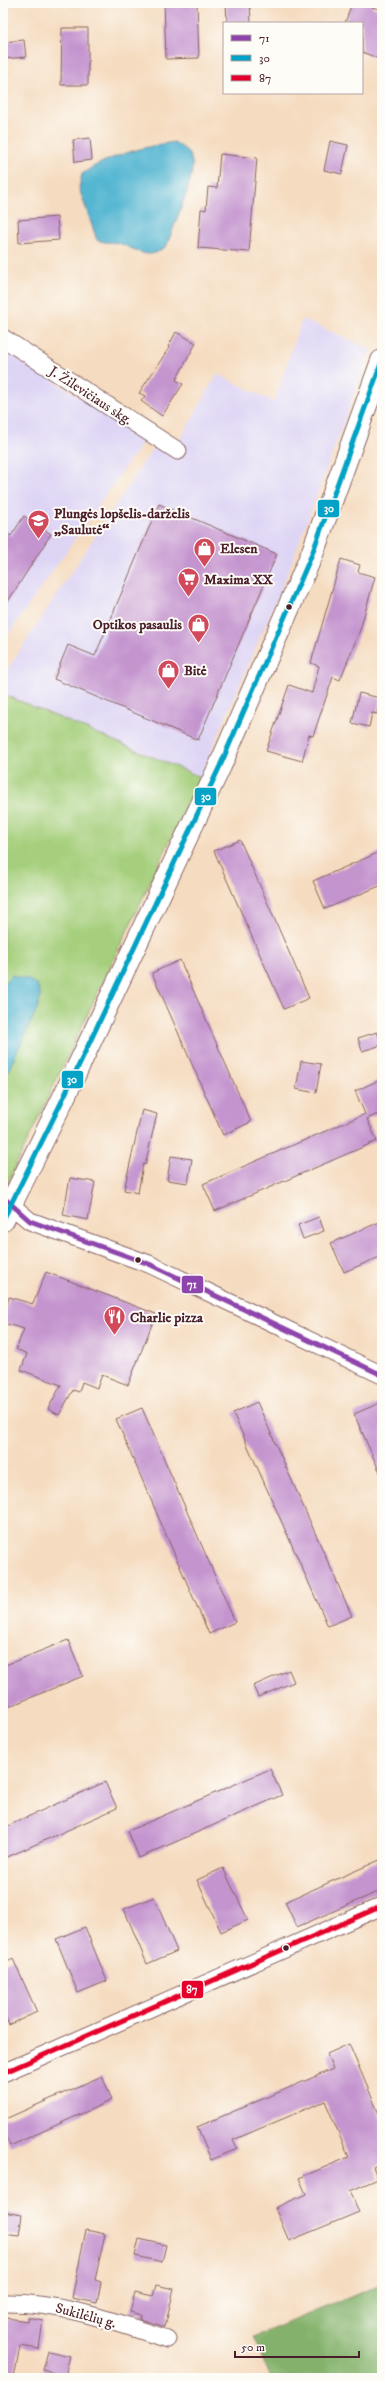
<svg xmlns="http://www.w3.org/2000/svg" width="385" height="2381" font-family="'IM FELL DW Pica',serif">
	<rect width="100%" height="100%" fill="#fdfcf7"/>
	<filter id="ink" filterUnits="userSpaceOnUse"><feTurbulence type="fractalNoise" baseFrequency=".025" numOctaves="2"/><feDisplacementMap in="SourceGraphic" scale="8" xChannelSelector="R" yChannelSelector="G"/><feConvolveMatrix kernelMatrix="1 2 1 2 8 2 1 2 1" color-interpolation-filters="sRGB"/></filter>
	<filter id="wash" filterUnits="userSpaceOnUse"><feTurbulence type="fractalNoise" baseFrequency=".012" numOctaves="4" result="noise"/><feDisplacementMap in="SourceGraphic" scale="16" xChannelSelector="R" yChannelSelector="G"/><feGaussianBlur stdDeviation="0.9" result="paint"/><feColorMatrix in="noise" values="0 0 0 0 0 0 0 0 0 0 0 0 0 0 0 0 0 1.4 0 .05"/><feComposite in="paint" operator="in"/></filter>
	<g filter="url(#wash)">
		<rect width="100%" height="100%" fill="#f5dcc0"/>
		<g fill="#ded5f5">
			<polygon points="302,319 371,349 288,572 200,777 3,694 3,676 163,433 180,440 217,374 274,402"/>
			<polygon points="3,348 145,439 3,642"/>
		</g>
		<polygon fill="#a5cf7c" stroke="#787754" points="3,694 200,777 8,1182 3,1178"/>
		<polygon fill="#84b26c" stroke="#67684c" points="382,2284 382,2378 271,2378 253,2337"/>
		<g fill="#54b6d2" stroke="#4f6a7e">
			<path d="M174,142C182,147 190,151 192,162C195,178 173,227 167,245C149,262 140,251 121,244C113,241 106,244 97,240L79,188L82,174C107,156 143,147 174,142Z"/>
			<polygon points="11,975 27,979 37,985 41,996 37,1009 3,1082 3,985"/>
		</g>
		<g id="blocks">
			<g fill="#c494cf">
				<polygon points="164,3 197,3 199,58 166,59"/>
				<polygon points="226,3 250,3 251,23 227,23"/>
				<polygon points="352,3 374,3 372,7 382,10 382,60 362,52 362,23 345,23"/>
				<polygon points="62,28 88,28 88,85 61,85"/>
				<polygon points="24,40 26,57 3,59 3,42"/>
				<polygon points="90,138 92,160 75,162 73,140"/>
				<polygon points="330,141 348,145 342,174 324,170"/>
				<polygon points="220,154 257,158 249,252 198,248 201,209 206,210 208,187 217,188"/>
				<polygon points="57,217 59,240 19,243 18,220"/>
				<polygon points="176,332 196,343 176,380 183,384 162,416 141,401 145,396 139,393 169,348 168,347"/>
				<polygon points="159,504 277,554 198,740 54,679 68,645 95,656"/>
				<polygon points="24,516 51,534 3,609 3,530 11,536"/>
				<polygon points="341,559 360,565 358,572 375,577 360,630 340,680 333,677 313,736 309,735 302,761 266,751 289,685 312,693 319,666 311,663"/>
				<polygon points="359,693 380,698 377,714 372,713 369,727 352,723"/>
				<polygon points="240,840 309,998 284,1009 214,851"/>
				<polygon points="382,851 382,885 325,909 313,881"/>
				<polygon points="180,960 251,1122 223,1135 152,973"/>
				<polygon points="377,1032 382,1045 362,1051 358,1038"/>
				<polygon points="301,1061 321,1064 316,1093 296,1089"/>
				<polygon points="382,1079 382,1112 367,1119 377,1141 215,1211 203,1184 365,1114 355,1091"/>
				<polygon points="142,1110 157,1114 145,1165 143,1164 138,1193 124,1190"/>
				<polygon points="171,1156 192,1159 188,1183 167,1180"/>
				<polygon points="70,1178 95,1182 88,1220 63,1215"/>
				<polygon points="319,1217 324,1231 303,1239 298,1225"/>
				<polygon points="382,1221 382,1256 344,1272 331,1243"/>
				<polygon points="46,1272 156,1314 128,1385 102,1375 97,1388 82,1382 79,1392 73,1390 59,1415 48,1409 61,1385 21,1370 27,1354 16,1349 24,1329 3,1323 9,1297 33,1304"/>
				<polygon points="257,1402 352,1616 328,1626 233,1413"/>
				<polygon points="382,1402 382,1477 354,1414"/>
				<polygon points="142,1408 235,1622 209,1634 116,1419"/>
				<polygon points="68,1640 83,1676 3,1709 3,1666"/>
				<polygon points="289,1670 294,1682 258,1697 253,1686"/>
				<polygon points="270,1769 282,1795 139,1858 128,1831"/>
				<polygon points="105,1782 117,1808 3,1859 3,1828"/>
				<polygon points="382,1859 382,1890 297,1927 285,1902"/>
				<polygon points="223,1868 248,1920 221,1932 197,1880"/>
				<polygon points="154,1897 177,1951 147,1964 124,1909"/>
				<polygon points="85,1927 107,1981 78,1993 56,1939"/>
				<polygon points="13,1959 37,2012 9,2025 3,2011 3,1964"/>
				<polygon points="349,2044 382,2121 382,2163 373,2167 378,2179 350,2191 359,2212 289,2241 275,2208 306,2194 299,2178 349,2157 325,2101 233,2140 237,2149 211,2160 197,2127 333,2069 327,2054"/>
				<polygon points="102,2076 112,2100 10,2146 3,2131 3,2120"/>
				<polygon points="3,2212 22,2215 19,2236 3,2234"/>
				<polygon points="86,2230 105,2234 95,2280 101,2282 97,2303 72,2298"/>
				<polygon points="139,2239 166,2245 162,2262 135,2256"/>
				<polygon points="156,2285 174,2289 165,2327 140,2319 141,2315 130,2312 135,2292 153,2296"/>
				<polygon points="27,2317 43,2320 39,2349 20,2346 14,2378 3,2378 3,2343 7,2318 27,2321"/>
				<polygon points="48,2351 70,2356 65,2376 43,2370"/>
			</g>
		</g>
	</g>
	<g filter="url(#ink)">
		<use href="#blocks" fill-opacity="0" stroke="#86615f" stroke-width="1"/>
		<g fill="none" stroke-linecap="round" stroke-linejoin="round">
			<defs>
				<g id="street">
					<polyline points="3,338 178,451"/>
					<polyline points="11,1205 30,1221 149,1264 382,1375"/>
					<polyline points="3,2073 382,1906"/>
					<path d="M3,2303C61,2302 113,2321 167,2339"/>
				</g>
				<polyline id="secondary" points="3,1220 61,1103 220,766 312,554 382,361"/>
			</defs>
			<use href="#street" stroke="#86615f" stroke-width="19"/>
			<use href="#secondary" stroke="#86615f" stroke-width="24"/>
			<use href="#street" stroke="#fff" stroke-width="17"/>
			<use href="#secondary" stroke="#fff" stroke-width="22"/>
			<defs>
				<polyline id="bus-1" points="3,1197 30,1221 149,1264 382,1375"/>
				<polyline id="bus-2" points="3,1220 61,1103 220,766 312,554 382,361"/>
				<polyline id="bus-3" points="3,2073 382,1906"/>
			</defs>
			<use href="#bus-1" stroke="#fdfcf7" stroke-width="8"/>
			<use href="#bus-2" stroke="#fdfcf7" stroke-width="8"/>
			<use href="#bus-3" stroke="#fdfcf7" stroke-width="8"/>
			<use href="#bus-1" stroke="#8e44ad" stroke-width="5"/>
			<use href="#bus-2" stroke="#04a2c6" stroke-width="5"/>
			<use href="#bus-3" stroke="#e4002b" stroke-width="5"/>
		</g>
	</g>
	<defs>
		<symbol id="school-pin" viewBox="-11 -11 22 30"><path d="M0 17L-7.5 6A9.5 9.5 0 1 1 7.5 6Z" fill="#d1495b" stroke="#fdfcf7"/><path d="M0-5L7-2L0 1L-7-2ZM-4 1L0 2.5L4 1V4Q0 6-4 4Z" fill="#fff"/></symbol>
		<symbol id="shop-pin" viewBox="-11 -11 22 30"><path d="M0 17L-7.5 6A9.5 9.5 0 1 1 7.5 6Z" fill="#d1495b" stroke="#fdfcf7"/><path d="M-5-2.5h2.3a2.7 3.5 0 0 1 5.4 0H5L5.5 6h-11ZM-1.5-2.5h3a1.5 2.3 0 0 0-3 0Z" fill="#fff"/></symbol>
		<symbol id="supermarket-pin" viewBox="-11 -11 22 30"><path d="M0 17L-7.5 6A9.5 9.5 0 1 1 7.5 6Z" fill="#d1495b" stroke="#fdfcf7"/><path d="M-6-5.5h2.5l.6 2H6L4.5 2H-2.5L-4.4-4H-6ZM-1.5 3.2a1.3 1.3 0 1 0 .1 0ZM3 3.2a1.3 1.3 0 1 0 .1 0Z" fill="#fff"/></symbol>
		<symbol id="restaurant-pin" viewBox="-11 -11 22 30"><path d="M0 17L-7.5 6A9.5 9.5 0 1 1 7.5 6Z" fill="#d1495b" stroke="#fdfcf7"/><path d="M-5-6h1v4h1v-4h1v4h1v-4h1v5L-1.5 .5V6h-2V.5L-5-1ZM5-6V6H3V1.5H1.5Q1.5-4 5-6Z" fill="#fff"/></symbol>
	</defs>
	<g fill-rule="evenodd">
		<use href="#school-pin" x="26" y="508" width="25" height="34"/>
		<use href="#shop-pin" x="192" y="536" width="25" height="34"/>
		<use href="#supermarket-pin" x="176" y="566" width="25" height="34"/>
		<use href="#shop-pin" x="186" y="612" width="25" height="34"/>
		<use href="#shop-pin" x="156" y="658" width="25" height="34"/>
		<use href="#restaurant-pin" x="102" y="1304" width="25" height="34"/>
	</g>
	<g fill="#4a1f2b" stroke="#fdfcf7" stroke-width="1.5">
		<circle cx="289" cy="607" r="3.5"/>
		<circle cx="138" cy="1260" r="3.5"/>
		<circle cx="286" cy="1948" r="3.5"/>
	</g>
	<g text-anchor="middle" stroke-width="4" stroke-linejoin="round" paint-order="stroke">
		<g font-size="14" fill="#4a1f2b" stroke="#fdfcf7">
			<text transform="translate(91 395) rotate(33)" y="5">J. Žilevičiaus skg.</text>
			<text transform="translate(86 2315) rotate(15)" y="5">Sukilėlių g.</text>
		</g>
		<g font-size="14" font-weight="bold" fill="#4a1f2b" stroke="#fdfcf7" text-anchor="start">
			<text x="54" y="518">Plungės lopšelis-darželis<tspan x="54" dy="16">„Saulutė“</tspan></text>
			<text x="220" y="553">Elesen</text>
			<text x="204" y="584">Maxima XX</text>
			<text x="182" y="629" text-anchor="end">Optikos pasaulis</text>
			<text x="184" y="675">Bitė</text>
			<text x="130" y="1322">Charlie pizza</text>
		</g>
	</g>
	<g stroke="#fdfcf7" stroke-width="1.5">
		<rect x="317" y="499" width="23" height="19" rx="4" fill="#04a2c6"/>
		<rect x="194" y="787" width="23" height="19" rx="4" fill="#04a2c6"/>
		<rect x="61" y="1070" width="23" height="19" rx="4" fill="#04a2c6"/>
		<rect x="181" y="1275" width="23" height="19" rx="4" fill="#8e44ad"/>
		<rect x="181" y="1980" width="23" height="19" rx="4" fill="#e4002b"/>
	</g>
	<g font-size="11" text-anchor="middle" font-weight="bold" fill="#fff">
		<text x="329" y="512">30</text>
		<text x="206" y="800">30</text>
		<text x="72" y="1083">30</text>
		<text x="192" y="1288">71</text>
		<text x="192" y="1993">87</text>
	</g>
	<rect width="385" height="2381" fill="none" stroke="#fdfcf7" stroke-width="16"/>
	<rect x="223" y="22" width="140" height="72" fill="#fdfcf7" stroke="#b5a4a5"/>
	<rect x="231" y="35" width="20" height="6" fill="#8e44ad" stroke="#b5a4a5"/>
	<text x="259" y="42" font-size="12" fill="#4a1f2b">71</text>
	<rect x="231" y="55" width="20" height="6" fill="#04a2c6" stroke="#b5a4a5"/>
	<text x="259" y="62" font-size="12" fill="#4a1f2b">30</text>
	<rect x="231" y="75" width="20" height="6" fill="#e4002b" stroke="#b5a4a5"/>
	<text x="259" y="82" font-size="12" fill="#4a1f2b">87</text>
	<path d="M235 2351v6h124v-6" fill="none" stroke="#4a1f2b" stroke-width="2"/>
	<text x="241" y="2351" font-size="12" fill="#4a1f2b" stroke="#fdfcf7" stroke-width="3" paint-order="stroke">50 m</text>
</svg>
